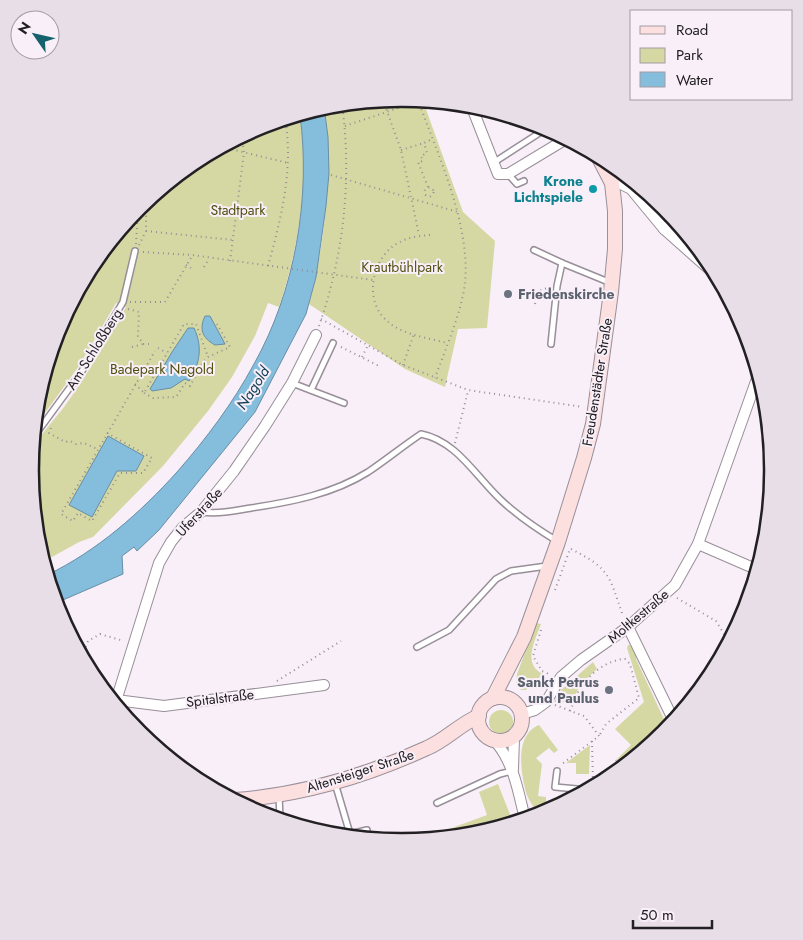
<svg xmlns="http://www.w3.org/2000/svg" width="803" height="940" font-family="Jost,sans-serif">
	<rect width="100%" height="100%" fill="#f8eff9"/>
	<g fill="#d5d8a2">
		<path d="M402,99L423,101L463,212L495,241L487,328L458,329L445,387L405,369L309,304C326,239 332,173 324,107Z"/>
		<path d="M300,115C309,180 300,244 279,307L268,303L255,336L232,377L208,411L163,466L93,537L79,542L43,562C36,538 26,474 32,450C33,444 58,415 64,407C87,375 107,341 126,307L116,303L79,366L34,428L37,397L58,328L93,263L139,207L195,161L260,127Z"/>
		<path d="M536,623L541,624C535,641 522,664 543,674L526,690H521L516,684L517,674Z"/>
		<polygon points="628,645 630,645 638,652 636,659 668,728 641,750 638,749 622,764 617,759 631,745 615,729 644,702 627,648"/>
		<polygon points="593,662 597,669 580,685 572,702 554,702 561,690"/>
		<circle cx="501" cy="722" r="12"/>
		<path d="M539,725L558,750L554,753L549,748L536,758L542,764L538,796L546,797V804L541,809H535C531,803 526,795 525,788C520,768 516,734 539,725Z"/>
		<polygon points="590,745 589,774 576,774 576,763 566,763"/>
		<polygon points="498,784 513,822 474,834 422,839 487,815 479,792"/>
	</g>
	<g fill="#85bddd" stroke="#688ea5">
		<path d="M324,107L328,137L329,173L326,206L316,277L306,314L255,412L159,530L137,551L134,547L122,556L123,574L56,603L47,575C97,551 140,513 177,472C206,439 233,403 254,364C295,291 311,198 300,115Z"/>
		<path d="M205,316H210L225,344L215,345C202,338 199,329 205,316Z"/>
		<path d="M188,328H194C203,347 200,364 189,381L185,379L171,388L152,391L150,389L172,352Z"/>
		<polygon points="108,436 144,456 136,471 117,471 92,517 69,505"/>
	</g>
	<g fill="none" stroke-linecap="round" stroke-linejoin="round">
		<defs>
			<g id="lane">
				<polyline points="493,163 544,130"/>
				<polyline points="508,174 517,184 524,181"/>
				<polyline points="534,250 562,263"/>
				<polyline points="551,344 557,286 562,263 611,283"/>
				<polyline points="292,383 344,403"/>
				<polyline points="311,390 333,343"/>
				<polyline points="33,438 82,371 123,302 135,251"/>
				<path d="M202,512C219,514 234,511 251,508C291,502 333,494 368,472C386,460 403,446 421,434C457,441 476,477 501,500C518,516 537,529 557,541"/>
				<polyline points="417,647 449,630 496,579 511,571 547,566"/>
				<polyline points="635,756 637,755"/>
				<polyline points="557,771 555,787 588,790"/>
				<polyline points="335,783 350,834"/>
				<polyline points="279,795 280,819"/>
				<polyline points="437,803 500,774 512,771"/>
				<polyline points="329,831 350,834 367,830"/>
			</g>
			<g id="street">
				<polyline points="471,105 498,174 508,174 566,139"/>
				<polyline points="612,183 619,183 631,189 664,229 718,277"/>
				<polyline points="664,229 675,220"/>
				<polyline points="698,544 758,570"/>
				<polyline points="628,627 674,721"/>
				<polyline points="116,700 164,706 324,685"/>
				<polyline points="115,704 159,563 171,542 183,527 201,512 234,471 265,426 292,383 316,335"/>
				<polyline points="522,714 535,710 546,702 561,677 581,660 628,627 675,585 698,544 759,373"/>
				<path d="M494,740C514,762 518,791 525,819"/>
				<polyline points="513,769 514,737"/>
			</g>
			<g id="secondary">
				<circle cx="500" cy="719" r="22"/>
				<polyline points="493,698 524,637 558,542 584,458 593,424 611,292 615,249 615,211 612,183 598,156"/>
				<path d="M235,800C302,795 366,776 427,748C446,740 460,724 479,716"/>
			</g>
		</defs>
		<use href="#lane" stroke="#988f98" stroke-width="8"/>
		<use href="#street" stroke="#988f98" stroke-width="12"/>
		<use href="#secondary" stroke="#988f98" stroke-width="16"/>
		<g stroke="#948e95" stroke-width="2" stroke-dasharray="1 4" stroke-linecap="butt">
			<polyline points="383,100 401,150 419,235"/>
			<path d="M418,100C438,156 476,235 463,295C457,323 445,350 435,378"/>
			<polyline points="345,126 419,101"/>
			<polyline points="222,147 288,163"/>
			<polyline points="401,150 424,143"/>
			<polyline points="331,175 458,212"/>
			<polyline points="428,187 418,162 423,161 421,156 427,153 424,143 432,139"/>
			<circle cx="429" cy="192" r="4.5"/>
			<polyline points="146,231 233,240"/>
			<path d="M430,235C420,236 409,237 400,242C374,254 363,296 384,318C400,335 425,337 447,343"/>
			<polyline points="136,244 138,208"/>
			<polyline points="139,245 146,231 146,201"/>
			<polyline points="143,252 192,255 373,280"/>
			<polyline points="230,261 244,153 242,136"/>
			<polyline points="186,265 191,268"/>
			<path d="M268,266C281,219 294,168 285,119"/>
			<polyline points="204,267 209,259"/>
			<polyline points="528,291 538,291"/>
			<polyline points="130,302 165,302 192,256"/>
			<polyline points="535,304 539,291 550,287"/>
			<polyline points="128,309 139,312 138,336 143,344 149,344"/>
			<polyline points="321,319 403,365 468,390 583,407"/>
			<path d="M319,326C344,254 352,180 342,104"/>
			<polyline points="132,347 143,344"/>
			<polyline points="341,347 379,366"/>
			<polyline points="158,348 167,353"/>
			<polyline points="362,357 368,345"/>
			<polyline points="403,365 414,334"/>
			<polyline points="135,384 144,393 184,324 196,324 208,357"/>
			<polyline points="144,393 153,398 176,397 185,383 190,386 203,362 208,357 230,347 217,324"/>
			<polyline points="51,428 49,433 65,442 70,441 76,444 84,443 97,449"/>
			<polyline points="107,433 152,458 143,473 120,473 92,521 78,513 73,521 61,514 155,351"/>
			<polyline points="455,443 468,391"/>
			<path d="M571,549C611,569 609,576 623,616"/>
			<polyline points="555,590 570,549"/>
			<polyline points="677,598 716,621 729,642"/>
			<polyline points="541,630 533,656 542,671 551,675"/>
			<polyline points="82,656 88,641 100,634 124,641"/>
			<polyline points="277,681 341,641"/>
			<polyline points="555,705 584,716 599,736 562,764"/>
			<path d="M570,711C573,705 575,698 578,692C586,676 608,659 625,659L630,664L639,698L606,724L599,736"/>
			<polyline points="592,741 593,784"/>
			<polyline points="605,776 613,773 620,766 616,760"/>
			<polyline points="536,815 549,810"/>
		</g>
		<use href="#lane" stroke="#fff" stroke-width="5"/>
		<use href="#street" stroke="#fff" stroke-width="10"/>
		<use href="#secondary" stroke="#fcdfdf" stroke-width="14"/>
	</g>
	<circle fill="#0f9aa8" stroke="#f8eff9" stroke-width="2" cx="593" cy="189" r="5"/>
	<g fill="#6b7280" stroke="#f8eff9" stroke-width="2">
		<circle cx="508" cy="294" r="5"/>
		<circle cx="609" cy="690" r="5"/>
	</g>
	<g text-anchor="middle" stroke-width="4" stroke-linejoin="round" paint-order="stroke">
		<g font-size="14" font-weight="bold" fill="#0d838f" stroke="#f8eff9" text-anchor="end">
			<text x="583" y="186">Krone<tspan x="583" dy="16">Lichtspiele</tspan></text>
		</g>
		<g font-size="14" fill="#4f500f" stroke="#f8eff9">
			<text x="238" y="215">Stadtpark</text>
			<text x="402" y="272">Krautbühlpark</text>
			<text x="162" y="374">Badepark Nagold</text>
		</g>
		<g font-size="14" font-weight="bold" fill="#5b616d" stroke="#f8eff9" text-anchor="start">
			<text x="518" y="299">Friedenskirche</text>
			<text x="599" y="687" text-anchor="end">Sankt Petrus<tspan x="599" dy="16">und Paulus</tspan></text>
		</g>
		<g font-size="14" fill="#232023" stroke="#f8eff9">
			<text transform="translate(94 349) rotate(-58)" y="5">Am Schloßberg</text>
			<text transform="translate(597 382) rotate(-81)" y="5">Freudenstädter Straße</text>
			<text transform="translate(199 512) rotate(-47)" y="5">Uferstraße</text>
			<text transform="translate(638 616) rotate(-40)" y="5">Moltkestraße</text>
			<text transform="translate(220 698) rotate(-7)" y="5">Spitalstraße</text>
			<text transform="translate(360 771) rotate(-18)" y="5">Altensteiger Straße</text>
		</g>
		<g font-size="15" font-style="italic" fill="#154259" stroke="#f8eff9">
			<text transform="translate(253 388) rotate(-57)" y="5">Nagold</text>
		</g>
	</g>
	<path d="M0 0H803V940H0ZM401 107H402A362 362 0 0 1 764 469V471A362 362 0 0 1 402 833H401A362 362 0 0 1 39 471V469A362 362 0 0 1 401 107Z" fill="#e7dee8" fill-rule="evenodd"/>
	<path fill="none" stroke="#232023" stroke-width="2.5" d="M401 107H402A362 362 0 0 1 764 469V471A362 362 0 0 1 402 833H401A362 362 0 0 1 39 471V469A362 362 0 0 1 401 107Z"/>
	<rect x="630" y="10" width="162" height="90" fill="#f8eff9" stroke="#a39ca3"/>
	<rect x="640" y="26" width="25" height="8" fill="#fcdfdf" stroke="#a39ca3"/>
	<text x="676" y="35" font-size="15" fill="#232023">Road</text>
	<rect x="640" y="48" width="25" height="15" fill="#d5d8a2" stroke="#a39ca3"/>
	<text x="676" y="60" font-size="15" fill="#232023">Park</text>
	<rect x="640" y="72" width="25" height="15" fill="#85bddd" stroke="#a39ca3"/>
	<text x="676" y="85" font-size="15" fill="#232023">Water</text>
	<g transform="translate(35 35) rotate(304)"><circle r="24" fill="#f8eff9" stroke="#a39ca3"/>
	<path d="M0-4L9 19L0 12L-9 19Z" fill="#15616d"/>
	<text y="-8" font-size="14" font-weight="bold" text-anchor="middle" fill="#232023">N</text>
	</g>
	<path d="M633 920v8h79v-8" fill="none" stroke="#232023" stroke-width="2.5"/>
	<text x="640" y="920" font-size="15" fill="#232023" stroke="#f8eff9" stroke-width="4" paint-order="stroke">50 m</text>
</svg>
